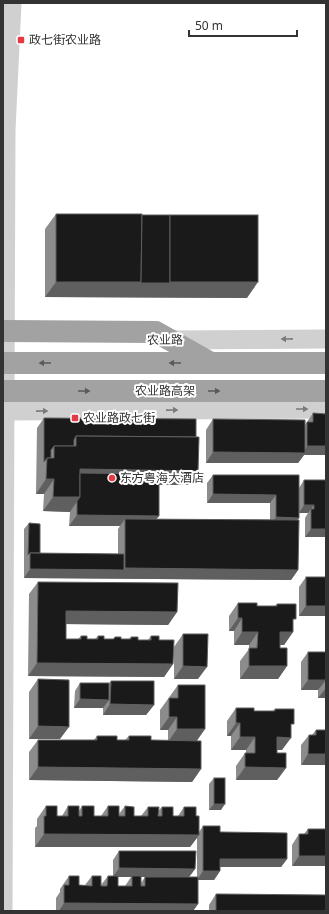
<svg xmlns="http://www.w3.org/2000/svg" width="329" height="914" font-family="'Noto Sans','Noto Sans SC',sans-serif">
	<rect width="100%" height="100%" fill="#fff"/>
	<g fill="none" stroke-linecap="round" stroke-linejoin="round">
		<g stroke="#d0d0d0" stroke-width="19">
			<polyline points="167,340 326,339"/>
			<polyline points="3,411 326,409"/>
			<polyline points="3,911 6,130 12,3"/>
		</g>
		<g stroke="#a2a2a2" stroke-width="22">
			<polyline points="3,331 156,332 211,363"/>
			<polyline points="3,363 326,363"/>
			<polyline points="3,391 326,391"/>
		</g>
	</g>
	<g fill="#8c8c8c" fill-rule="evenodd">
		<polygon points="56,214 142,215 247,298 45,297 45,229"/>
		<polygon points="313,413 326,414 304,455 298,463 206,463 206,430 213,419 305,425"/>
		<polygon points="44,418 188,485 159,485 159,516 156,519 270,520 270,503 207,503 207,483 213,475 299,488 304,480 326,537 305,537 305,518 308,513 299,513 299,518 297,520 298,570 291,580 24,578 24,529 29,523 40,553 118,554 118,529 120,526 69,526 70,512 43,511 44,494 36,494 37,428"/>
		<polygon points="306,577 326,577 326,616 299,616 299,587"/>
		<polygon points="38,582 177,612 168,625 66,624 66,639 78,639 81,636 87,639 95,639 98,636 104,639 113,639 115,637 121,639 129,639 131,637 138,640 148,640 151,636 159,640 173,664 164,677 28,676 29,594"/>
		<polygon points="238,603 257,606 275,606 277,604 293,623 293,632 284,645 280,645 280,648 287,666 278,679 240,679 240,661 249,649 249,645 234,645 234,631 229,631 229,616"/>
		<polygon points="183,634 198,679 174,679 174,647"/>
		<polygon points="308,652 326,652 326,698 318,698 318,690 301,690 301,662"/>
		<polygon points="38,679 60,739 29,739 29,692"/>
		<polygon points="111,681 154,705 146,715 103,715 103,708 74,708 75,691 80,683 109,683"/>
		<polygon points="178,685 205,729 196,741 201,769 192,782 29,780 29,752 38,740 94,740 97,736 117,740 125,740 129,736 151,740 168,741 168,730 160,730 160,710"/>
		<polygon points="236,708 254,711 273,711 275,709 291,728 282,750 277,750 277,753 286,768 277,780 236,780 236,766 245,753 246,753 246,750 231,750 231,736 227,736 227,721"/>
		<polygon points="316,730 326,730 301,765 301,745 309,735 312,735"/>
		<polygon points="214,778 221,810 209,810 209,784"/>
		<path d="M46,806L57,816H62L68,806L79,811L82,806L94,816H101L108,806L119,814L125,806L134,816H141L148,807L158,811L162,807L173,816H178L184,807L196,816L199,832L203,826L287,859L281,867H220V871L214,880H198V904L193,911H56V898L60,892V889L69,876L79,885H85L92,876L101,885L108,876H113V860L119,851L195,869L189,877H141V883L145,877H197V838L190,847H35V828L37,826V819ZM118,877H131L125,886H118Z"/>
		<polygon points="308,829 326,829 292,866 292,845 299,834 304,834"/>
		<polygon points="216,894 326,911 209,911 209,905"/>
	</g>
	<g fill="#5f5f5f">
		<polygon points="56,282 258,282 247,298 45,297"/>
		<polygon points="307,446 326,446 326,455 304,455 298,463 206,463 213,452 303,453"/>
		<polygon points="80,469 198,471 188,485 77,484"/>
		<polygon points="46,479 54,479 44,494 36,494"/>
		<polygon points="213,494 276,495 270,503 207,503"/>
		<polygon points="53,497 80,497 70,512 43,511"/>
		<polygon points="304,505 314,505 308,513 299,513"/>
		<polygon points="77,515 159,516 151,526 125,519 120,526 69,526"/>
		<polygon points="276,517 299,518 293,526 270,526"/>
		<polygon points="311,529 326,529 326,537 305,537"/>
		<polygon points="125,568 298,570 291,580 24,578 30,569 124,570"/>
		<polygon points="306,606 326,606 326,616 299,616"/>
		<polygon points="66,611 177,612 168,625 58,624"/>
		<polygon points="238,618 242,618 234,631 229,631"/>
		<polygon points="242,632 258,632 249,645 234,645"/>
		<polygon points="280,632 293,632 284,645 271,645"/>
		<polygon points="37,663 173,664 164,677 28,676"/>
		<polygon points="183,666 207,667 198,679 174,679"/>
		<polygon points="249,666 287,666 278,679 240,679"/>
		<polygon points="308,680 326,680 318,690 301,690"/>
		<polygon points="326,688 326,698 318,698"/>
		<polygon points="80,699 109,700 103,708 74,708"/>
		<polygon points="110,704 154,705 146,715 103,715"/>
		<polygon points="169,717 177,717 168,730 160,730"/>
		<polygon points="236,723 240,723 231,736 227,736"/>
		<polygon points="38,726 69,727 60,739 29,739"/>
		<polygon points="177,729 205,729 196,742 168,742"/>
		<polygon points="240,737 255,737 246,750 231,750"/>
		<polygon points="277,737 291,738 282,750 268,750"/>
		<polygon points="308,754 326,754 326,765 301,765"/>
		<polygon points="38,767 201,769 192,782 29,780"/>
		<polygon points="245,767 286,768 277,780 236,780"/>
		<polygon points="214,804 225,804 221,810 209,810"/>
		<polygon points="44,834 199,835 190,847 35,847"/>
		<polygon points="299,856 326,856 326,866 292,866"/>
		<polygon points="220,859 287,859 281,867 214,867"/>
		<polygon points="119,868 195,869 189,877 113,877"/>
		<polygon points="203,871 220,871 214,880 197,880"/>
		<polygon points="64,903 198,904 193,911 59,911"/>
	</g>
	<g fill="#1a1a1a" stroke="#5f5f5f">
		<polygon points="56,214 142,214 141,282 56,282"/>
		<polygon points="142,215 170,215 170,283 141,283"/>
		<rect x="170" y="215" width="88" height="67"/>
		<polygon points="313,413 326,414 326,446 307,446 307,422 313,422"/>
		<polygon points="44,418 196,419 196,437 76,436 74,440 74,446 54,446 51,450 51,458 47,458 44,462"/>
		<polygon points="213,419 305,420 305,453 213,452"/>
		<polygon points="76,436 199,437 198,471 80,469 80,497 53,497 54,479 46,479 47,458 54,458 54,446 76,446"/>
		<polygon points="80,473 159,474 159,516 77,515 77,501 80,497"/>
		<polygon points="213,475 299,475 299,518 276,517 276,495 213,494"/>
		<polygon points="304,480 326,480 326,529 311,529 311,509 314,509 314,505 304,505"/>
		<polygon points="125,519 299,520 298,570 125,568"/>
		<polygon points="29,523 40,524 40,553 30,553 28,555"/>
		<polygon points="30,553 124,554 124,570 30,569"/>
		<rect x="306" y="577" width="20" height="29"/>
		<polygon points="38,582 178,583 177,612 66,611 66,639 81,639 81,636 87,636 87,639 98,639 98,636 104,636 104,639 114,639 115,637 121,637 121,639 131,639 131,637 138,637 138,640 151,640 151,636 159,636 159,640 174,640 173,664 37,663"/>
		<polygon points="238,603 257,603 257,606 277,606 277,604 296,604 296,619 293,619 293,632 280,632 280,648 287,648 287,666 249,666 249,648 257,648 258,632 242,632 242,618 238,618"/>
		<polygon points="183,634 208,634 207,667 183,666"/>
		<polygon points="308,652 326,652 326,688 326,680 308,680"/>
		<polygon points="38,679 69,680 69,727 38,726"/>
		<polygon points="111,681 154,681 154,705 110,704"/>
		<polygon points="80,683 109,683 109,700 80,699"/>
		<polygon points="178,685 205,685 205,729 177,729 177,717 169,717 169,698 178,698"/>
		<polygon points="236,708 254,708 254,711 275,711 275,709 294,709 294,724 291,724 291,738 277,737 277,753 286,753 286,768 245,767 245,753 255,753 255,737 240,737 240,723 236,723"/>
		<polygon points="316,730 326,730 326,754 308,754 309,735 316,735"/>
		<polygon points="97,736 117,736 117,740 129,740 129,736 151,736 151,740 201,741 201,769 38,767 38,740 97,740"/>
		<rect x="214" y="778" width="11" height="26"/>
		<polygon points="46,806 57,806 57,816 68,816 68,806 79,806 79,816 82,816 82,806 94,806 94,816 108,816 108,806 119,806 119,816 125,816 125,806 134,807 134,816 148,816 148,807 159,807 158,816 162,816 162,807 173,807 173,816 184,816 184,807 196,807 196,816 199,816 199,835 44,834 44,816 46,816"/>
		<polygon points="203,826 220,826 220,832 287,833 287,859 220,859 220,871 203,871"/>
		<polygon points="308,829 326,829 326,856 299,856 299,834 308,834"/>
		<polygon points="119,851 196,851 195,869 119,868"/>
		<polygon points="69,876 79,876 79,885 92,886 92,876 101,876 101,886 107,886 108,876 118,876 118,886 132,886 132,876 141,876 141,886 145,886 145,877 198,877 198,904 64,903 64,885 69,885"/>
		<polygon points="216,894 326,895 326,911 216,911"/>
	</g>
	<defs><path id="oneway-solid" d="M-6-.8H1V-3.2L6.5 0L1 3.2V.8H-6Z"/></defs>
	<g fill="#7a7a7a">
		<use href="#oneway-solid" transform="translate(287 339) rotate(179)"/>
		<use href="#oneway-solid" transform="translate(302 409)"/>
		<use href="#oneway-solid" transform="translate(172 410) rotate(-1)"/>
		<use href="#oneway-solid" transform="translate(42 411) rotate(-1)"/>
	</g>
	<g fill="#5a5a5a">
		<use href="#oneway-solid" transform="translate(45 363) rotate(-180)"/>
		<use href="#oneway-solid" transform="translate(175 363) rotate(-180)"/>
		<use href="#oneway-solid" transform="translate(84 391)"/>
		<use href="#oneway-solid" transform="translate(214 391)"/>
	</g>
	<g fill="#e63946" stroke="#fff" stroke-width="1.5">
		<rect x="17" y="36" width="8" height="8" rx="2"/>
		<rect x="71" y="414" width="8" height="8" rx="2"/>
		<circle cx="112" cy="478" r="4"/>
	</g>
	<g text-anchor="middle" stroke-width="4" stroke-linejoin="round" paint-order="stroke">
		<g font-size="12" fill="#333" stroke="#fff" text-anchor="start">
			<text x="29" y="44">政七街农业路</text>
			<text x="83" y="422">农业路政七街</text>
			<text x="120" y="482">东方粤海大酒店</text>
		</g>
		<g font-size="12" fill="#333" stroke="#fff">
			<text transform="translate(165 340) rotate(-1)" y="4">农业路</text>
			<text x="165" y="395">农业路高架</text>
		</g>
	</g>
	<rect width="329" height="914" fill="none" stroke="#333333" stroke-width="8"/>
	<path d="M189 30v6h108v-6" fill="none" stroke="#333333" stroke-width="2"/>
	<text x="195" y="30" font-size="12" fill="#333333" stroke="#ffffff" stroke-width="3" paint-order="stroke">50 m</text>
</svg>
